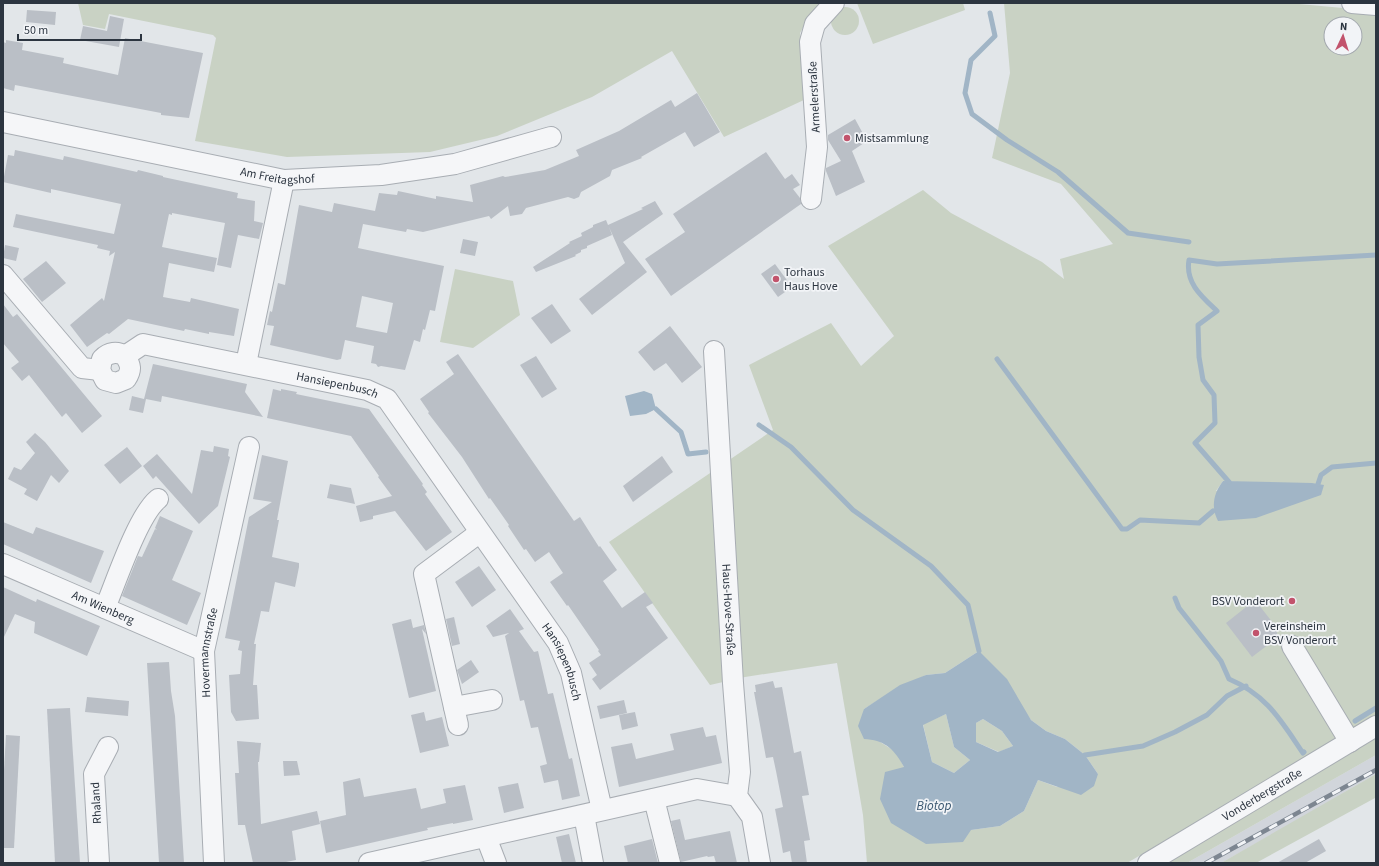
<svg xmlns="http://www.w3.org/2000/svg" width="1379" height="866" font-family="'Source Sans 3',sans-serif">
	<rect width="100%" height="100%" fill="#e2e6e9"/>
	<polygon fill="#d1d5db" points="1376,755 1376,774 1280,830 1221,863 1187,863"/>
	<g fill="#c9d2c4" fill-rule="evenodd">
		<polygon points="78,3 823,3 810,15 800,33 806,99 724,137 672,51 592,97 497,136 430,152 287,157 195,141 216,38 213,35 109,14 105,29 83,25"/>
		<polygon points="857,3 963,3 965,10 873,44"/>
		<path d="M1004,3H1288L1376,11V717L1127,863H867L863,815L837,663L745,677L710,685L609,542L773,430L749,365L831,323L861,366L894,336L828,246L923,190L951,213L1042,262L1064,279L1060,259L1113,244L1061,184L992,158L1010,73ZM1331,24H1355V48H1331ZM1223,481L1266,484L1216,491ZM979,651L1031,720L1046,731L1065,739L1085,755L1098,774L1057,787L1038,780L1024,811L1000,826L971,830L904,767L896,752L877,740L864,709L880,699L926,675L945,673Z"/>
		<circle cx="845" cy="21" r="14"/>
		<polygon points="455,269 513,281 520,315 473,348 440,342"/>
		<polygon points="946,714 954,747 970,760 954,773 932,762 923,724"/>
		<polygon points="983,719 1002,731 1013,746 999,752 976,742 976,723"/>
		<polygon points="1376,736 1376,755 1187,863 1168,863"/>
		<polygon points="1376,774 1376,799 1375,798 1256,863 1221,863"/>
	</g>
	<g fill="#a1b5c6" fill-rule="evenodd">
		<polygon points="644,391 652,394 656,409 646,414 630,416 625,396"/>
		<path d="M1223,481L1312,483L1324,485L1321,495L1256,518L1218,521C1211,507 1213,494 1223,481Z"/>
		<path d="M979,651L1007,679L1031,720L1046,731L1065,739L1085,755L1098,774L1094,786L1081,795L1038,780L1024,811L1000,826L971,830L963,842L926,844L891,823L880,799L885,772L904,767C894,749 885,740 864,739L858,726L864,709L900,685L926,675L945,673ZM946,714L954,747L970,760L954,773L932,762L923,725ZM983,719L1002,731L1013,746L998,752L976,742V723Z"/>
	</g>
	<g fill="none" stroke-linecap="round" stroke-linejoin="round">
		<g stroke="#a1b5c6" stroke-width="5">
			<polyline points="990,13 995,36 971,60 965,93 972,114 1007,140 1058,172 1128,233 1189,242"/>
			<polyline points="997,359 1122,529 1127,529 1140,520 1199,523 1213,511"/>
			<polyline points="656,409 681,432 688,454 706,452"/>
			<polyline points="759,425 791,447 853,510 931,566 968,605 979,651"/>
			<path d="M1229,482L1195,443L1215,423L1214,395L1203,380L1199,357L1198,325L1217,311C1202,297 1185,283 1189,260L1217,264L1376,255"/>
			<polyline points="1318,484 1321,475 1332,467 1376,463"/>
			<path d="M1175,598L1179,608L1221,661L1229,679C1267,695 1281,721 1303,753L1304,752"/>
			<polyline points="1355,721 1376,708"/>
			<polyline points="1085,755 1143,746 1175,732 1207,715 1227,696 1246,686"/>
		</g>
	</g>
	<g fill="#babfc6" fill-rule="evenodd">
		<polygon points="27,10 56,12 55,25 26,22"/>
		<polygon points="110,16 124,19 119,47 80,40 83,26 107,31"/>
		<polygon points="125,38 203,53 189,118 161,115 161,113 15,85 14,91 3,88 3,42 6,43 6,40 23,43 22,50 64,58 63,63 118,75"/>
		<path d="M697,93L720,132L694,147L685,132L641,157L642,158L612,170L610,176L581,192L579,197L574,199L568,197L526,208L522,214L510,216L508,206L491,219L489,216L423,232L407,229L406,232L363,224L358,248L444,266L435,311L430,310L425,330L423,329L420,342L414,340L405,370L381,366L378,367L376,364L371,363L374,346L345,340L341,359L337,360L270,345L274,326L267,325L270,311L272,312L278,283L285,285L299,205L332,212L334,203L375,211L379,193L397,195L398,191L436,199V196L473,202L470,185L503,176L505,177L545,170L579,156L576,150L619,131L671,100L675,107ZM362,296L393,303L387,333L356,327Z"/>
		<polygon points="855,119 867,141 852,151 865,182 836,196 826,171 826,168 841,161 828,140 828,135"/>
		<polygon points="15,150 63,160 64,156 137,172 138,170 163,176 163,177 238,193 237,198 255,201 254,221 263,223 259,239 238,235 231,268 217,265 225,223 172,213 172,215 169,214 162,247 217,258 214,272 169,263 163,297 190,302 191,298 239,309 234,336 209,332 209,334 185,329 184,331 128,319 109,334 107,333 87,347 70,325 102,298 104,301 115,252 109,256 110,251 97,248 98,245 13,227 16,214 114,234 121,204 51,189 51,193 3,182 8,155 14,156"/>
		<polygon points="766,152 785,179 792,174 800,185 793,189 800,198 801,204 671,296 645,259 685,232 673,214"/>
		<polygon points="655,201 663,214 623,242 647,272 592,315 579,299 625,263 609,227 612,235 587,246 587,248 581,250 581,252 575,255 576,256 536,272 533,267 570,243 569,242 582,236 581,233 593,227 593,225 606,220 608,225 643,209 641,208"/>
		<polygon points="463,239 478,242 475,256 460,253"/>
		<polygon points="5,245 19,248 16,261 3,258"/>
		<polygon points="46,261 66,283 42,302 23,279"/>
		<polygon points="775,264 792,287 778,297 761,274"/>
		<polygon points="3,304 13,317 17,314 102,416 82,433 66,413 62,417 29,375 22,381 11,368 19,362 3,343"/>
		<polygon points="552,304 571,331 551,344 531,318"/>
		<polygon points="670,326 702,367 682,383 666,363 654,371 638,352"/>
		<polygon points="458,354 574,521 580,517 599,547 600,546 617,570 603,581 622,608 645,592 653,603 646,607 668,638 600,690 592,679 597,675 589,663 601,655 598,651 599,650 568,605 567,606 550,582 563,573 549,552 535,562 526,549 524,550 508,526 509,525 490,498 489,499 462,457 428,413 429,412 420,399 454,374 446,362"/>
		<polygon points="536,356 557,389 542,398 520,365"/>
		<polygon points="153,364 247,384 245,392 263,417 162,396 161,402 146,399 143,413 129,410 132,396 144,399"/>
		<polygon points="273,389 281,391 281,389 297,392 296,394 369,409 423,484 422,485 427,492 425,494 452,532 426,551 395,511 373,516 373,519 360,522 356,506 392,496 378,477 379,476 351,436 267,418"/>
		<polygon points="35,433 45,442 69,471 59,483 51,475 37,501 24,494 27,489 8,479 14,467 21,470 35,453 26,442"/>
		<polygon points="214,446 229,449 228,456 230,457 218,506 199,524 156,476 153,479 143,466 157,454 192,494 201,450 213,452"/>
		<polygon points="127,447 142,466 120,484 104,465"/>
		<polygon points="262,455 288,461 277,520 279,520 272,557 299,563 299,567 295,587 275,582 269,612 261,611 254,644 256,644 253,685 257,685 259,719 236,721 231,712 229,675 240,674 242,651 238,650 240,641 225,638 249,517 272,502 253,499"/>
		<polygon points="662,456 673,472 633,502 623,486"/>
		<polygon points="330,484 351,488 355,504 327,498"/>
		<polygon points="160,516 193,531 172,580 201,593 187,625 122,596 138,556 142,557 155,529 157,530 155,528"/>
		<polygon points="3,522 33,534 36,527 104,551 91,583 3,544"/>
		<polygon points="479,566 496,590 472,607 455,582"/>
		<polygon points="3,587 36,602 37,599 100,626 87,656 34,633 35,622 15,614 3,639"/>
		<polygon points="1255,600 1277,628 1277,638 1252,657 1226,623"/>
		<polygon points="510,609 524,629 519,631 534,652 538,651 548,694 553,693 569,759 572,758 580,796 562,800 558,780 544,783 540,766 547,764 538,727 531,728 524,700 520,701 505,636 509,633 493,637 486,626"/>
		<polygon points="454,617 460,644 452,646 446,619"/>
		<polygon points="411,619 413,628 424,625 426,634 422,629 436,691 409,698 392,624"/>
		<polygon points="471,660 479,672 462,684 457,670"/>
		<polygon points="169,662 171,691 175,716 184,863 159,863 147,663"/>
		<polygon points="773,681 775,688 782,687 794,753 801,751 809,795 802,796 810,840 804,841 807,863 792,863 790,851 783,853 779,830 775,809 783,807 776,771 773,757 766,758 754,692 756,692 755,685"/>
		<polygon points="87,697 129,701 128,716 85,712"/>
		<polygon points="624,700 627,713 600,719 597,706"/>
		<polygon points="70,708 80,863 55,863 47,709"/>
		<polygon points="424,712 426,721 442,717 449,746 420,753 411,715"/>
		<polygon points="635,712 638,726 622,730 619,715"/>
		<polygon points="703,727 706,737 716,735 722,763 619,787 611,747 632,743 636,759 674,750 670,734"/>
		<polygon points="6,735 20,736 14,848 3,848 3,788"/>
		<polygon points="237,741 261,743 259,762 258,762 261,824 317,811 320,824 292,831 296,860 281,863 253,863 245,825 238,825 235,773 239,773"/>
		<polygon points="283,761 297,761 300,775 284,776"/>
		<polygon points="360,778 364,797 416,788 421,809 446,803 443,789 465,785 473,820 453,824 453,823 427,828 428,830 326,853 320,821 346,815 343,782"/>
		<polygon points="518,783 524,808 504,813 498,787"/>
		<polygon points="680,819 685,840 730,831 737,863 716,863 714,856 708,857 707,856 681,862 671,821"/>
		<polygon points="569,834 576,863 562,863 556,837"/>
		<polygon points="652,839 658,863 628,863 624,846"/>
		<polygon points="1319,839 1326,851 1305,863 1277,863"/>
	</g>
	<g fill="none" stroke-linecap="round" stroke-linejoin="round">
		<defs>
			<g id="minor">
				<polyline points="1352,3 1376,5"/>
				<path id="s1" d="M3,122L284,180L381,175L455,164L551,137"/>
				<polyline points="811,199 817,147 810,42 815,24 834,3"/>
				<polyline points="3,275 82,368 100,370"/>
				<path id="s2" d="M714,351L733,683L740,772L737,796L752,817L760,863"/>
				<path id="s3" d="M125,356C131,365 132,370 126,379L116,383L105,380L100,370L102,359C109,352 117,351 125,356L143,344L367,390L387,399L558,643L571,673L602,810"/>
				<polyline points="246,364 284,180"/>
				<path id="s4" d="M3,564L204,651"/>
				<path d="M105,608C116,582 138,515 158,499"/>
				<polyline points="1292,646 1350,742"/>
				<polyline points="454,707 492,700"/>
				<polyline points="458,725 424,574 479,533"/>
				<polyline points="654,799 670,863"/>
				<polyline points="584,815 593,863"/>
				<polyline points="486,837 496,863"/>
				<polyline points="99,863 94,774 108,747"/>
				<path id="s5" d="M214,863L204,651L249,447"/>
				<polyline points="369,863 697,789 737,796"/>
				<path id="s6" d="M1148,863L1376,726"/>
			</g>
		</defs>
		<use href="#minor" stroke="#a8adb3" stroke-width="22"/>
		<use href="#minor" stroke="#f5f6f8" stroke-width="20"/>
		<defs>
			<polyline id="rail" points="1206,863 1376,770"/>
		</defs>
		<use href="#rail" stroke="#7d8691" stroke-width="4.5"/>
		<use href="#rail" stroke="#f2f4f7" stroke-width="3" stroke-dasharray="9" stroke-linecap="butt"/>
	</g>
	<g fill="#c2536c" stroke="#f2f4f7" stroke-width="1.5">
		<circle cx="847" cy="138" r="4"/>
		<circle cx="776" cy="279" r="4"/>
		<circle cx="1292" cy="601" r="4"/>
		<circle cx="1256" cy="633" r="4"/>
	</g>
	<g text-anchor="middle" stroke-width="3.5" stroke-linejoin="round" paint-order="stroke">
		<g font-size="12" fill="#2c3540" stroke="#f2f4f7">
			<text transform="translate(814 97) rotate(-93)" y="4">Armelerstraße</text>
			<text dy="4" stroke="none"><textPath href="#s1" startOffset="280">Am Freitagshof</textPath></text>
			<text dy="4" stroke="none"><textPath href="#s3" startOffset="315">Hansiepenbusch</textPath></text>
			<text dy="4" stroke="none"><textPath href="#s4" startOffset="109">Am Wienberg</textPath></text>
			<text dy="4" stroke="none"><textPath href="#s2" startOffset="259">Haus-Hove-Straße</textPath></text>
			<text dy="4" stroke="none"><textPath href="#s5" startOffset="211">Hovermannstraße</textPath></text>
			<text dy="4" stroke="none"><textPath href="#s3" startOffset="684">Hansiepenbusch</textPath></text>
			<text dy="4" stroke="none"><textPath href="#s6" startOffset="133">Vonderbergstraße</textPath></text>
			<text transform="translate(96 803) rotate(-93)" y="4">Rhaland</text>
		</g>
		<g font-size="12" fill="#2c3540" stroke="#f2f4f7" text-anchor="start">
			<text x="855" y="142">Mistsammlung</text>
			<text x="784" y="276">Torhaus<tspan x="784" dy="14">Haus Hove</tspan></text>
			<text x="1284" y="605" text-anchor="end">BSV Vonderort</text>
			<text x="1264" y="630">Vereinsheim<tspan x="1264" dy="14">BSV Vonderort</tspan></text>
		</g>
		<g font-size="13" font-style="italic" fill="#395670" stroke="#f2f4f7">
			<text x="934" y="810">Biotop</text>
		</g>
	</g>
	<rect width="1379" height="866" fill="none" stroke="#2c3540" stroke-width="8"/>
	<g transform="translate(1343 36) rotate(4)"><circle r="19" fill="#f2f4f7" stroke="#a3a8ae"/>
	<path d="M0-3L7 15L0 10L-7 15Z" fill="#c2536c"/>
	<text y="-6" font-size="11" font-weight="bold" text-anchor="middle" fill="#2c3540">N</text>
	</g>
	<path d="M18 34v6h123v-6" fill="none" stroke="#2c3540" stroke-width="2"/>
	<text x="24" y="34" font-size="12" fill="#2c3540" stroke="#f2f4f7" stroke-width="3" paint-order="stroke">50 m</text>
</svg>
